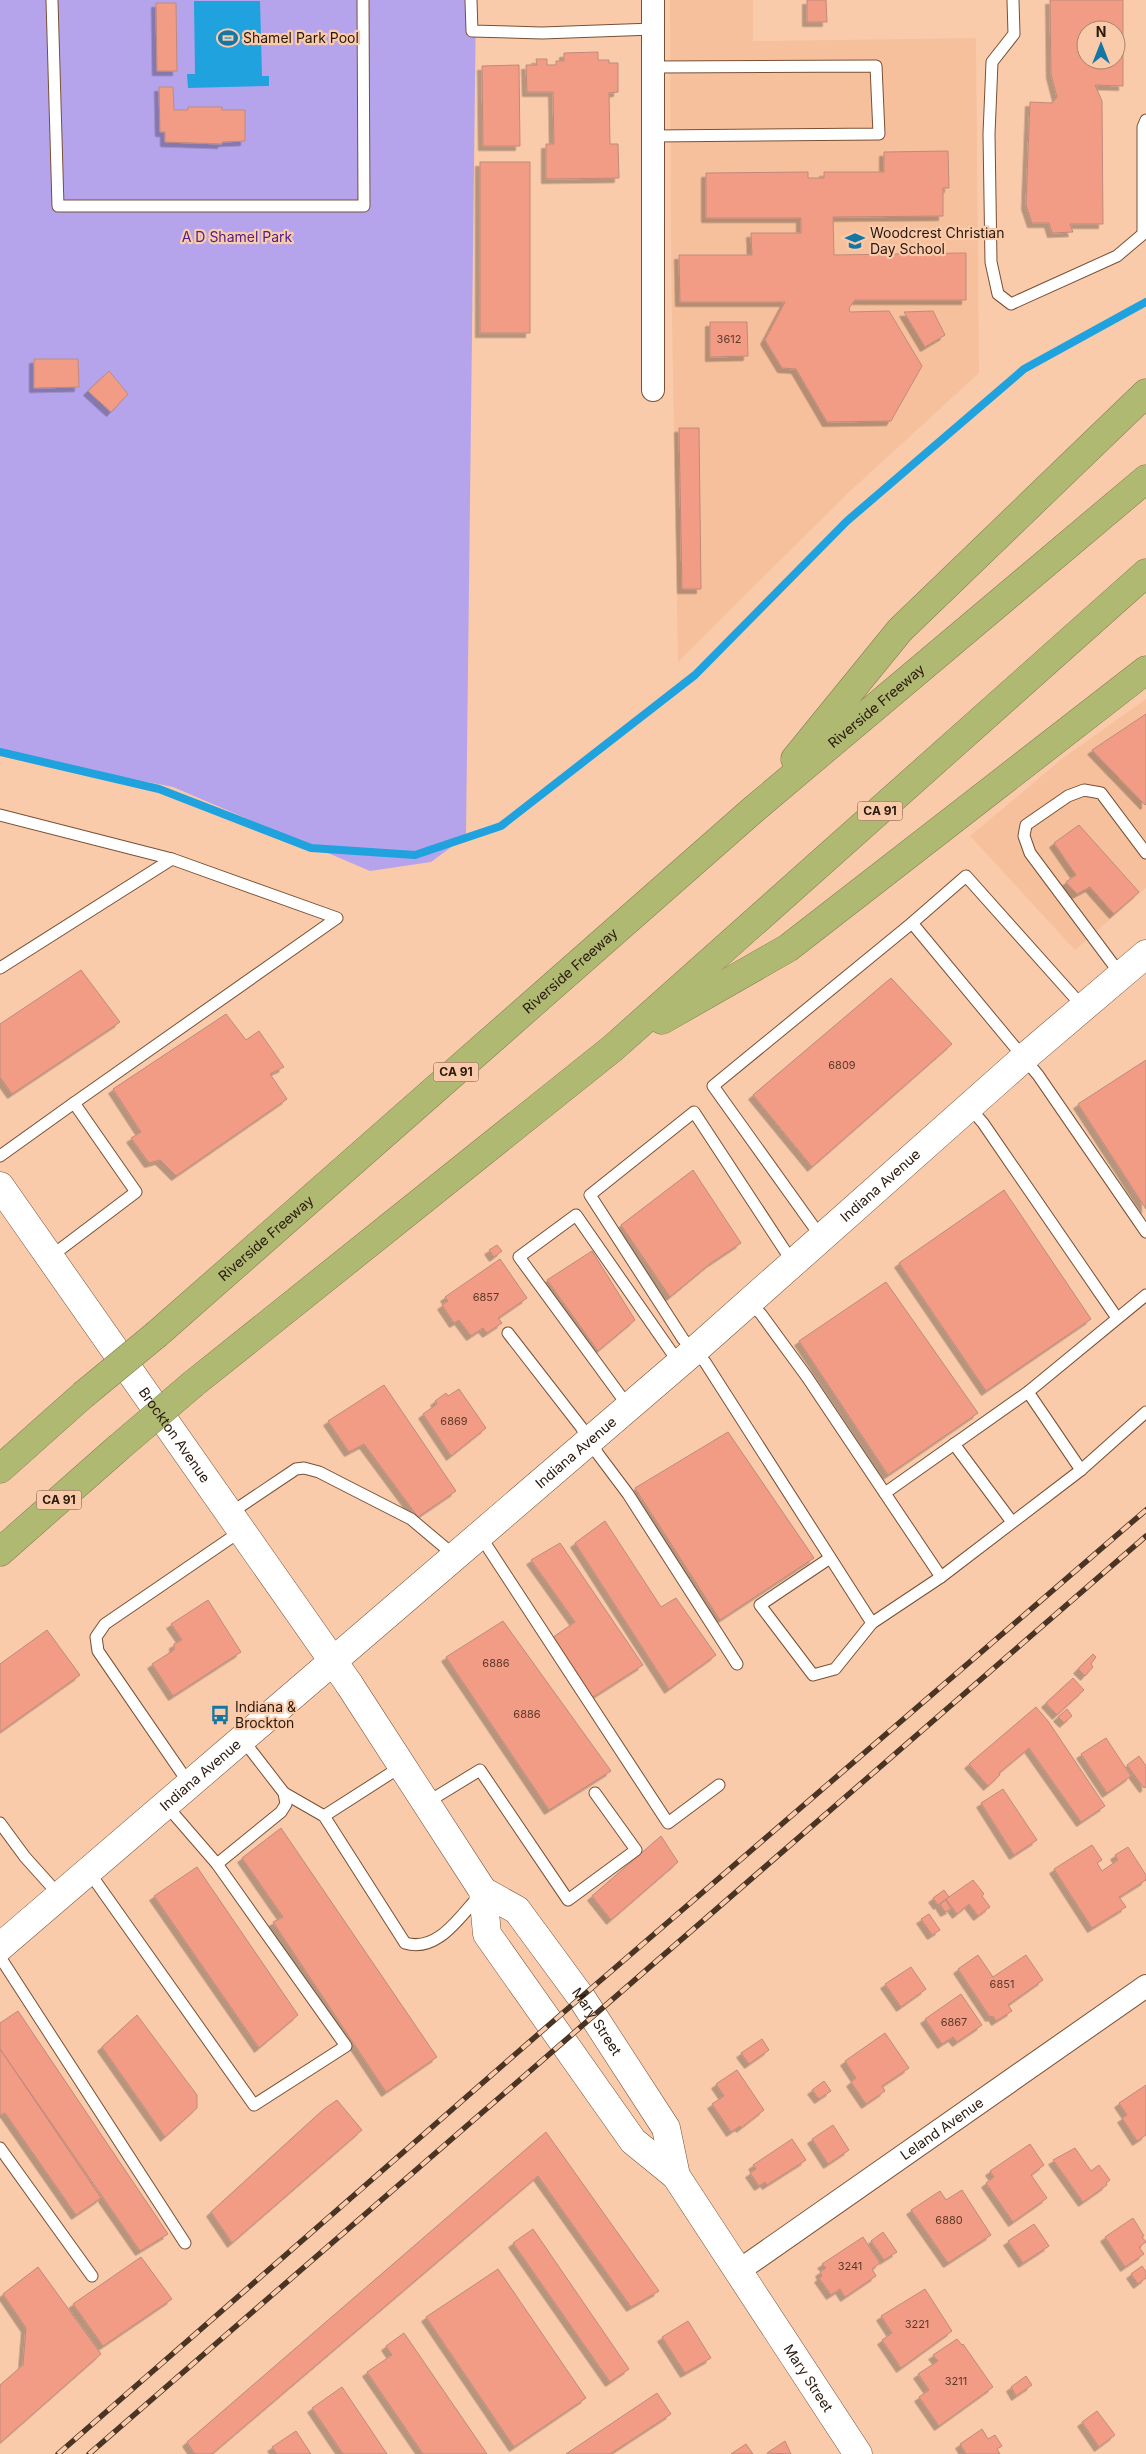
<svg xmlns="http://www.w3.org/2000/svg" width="1146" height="2454" font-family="Inter,sans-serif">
	<defs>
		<filter id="shadow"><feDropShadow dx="-4.5" dy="4.5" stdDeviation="0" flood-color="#0004"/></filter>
	</defs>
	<rect width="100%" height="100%" fill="#facbab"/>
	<g fill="#f6c09c">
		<polygon points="670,0 753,0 753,41 976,38 979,373 846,495 678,662 671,263"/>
		<polygon points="1146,699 1146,888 1075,950 970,836 1063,758"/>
	</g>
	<polygon fill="#b5a4eb" points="0,0 476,0 466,836 431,862 370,871 173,787 0,752"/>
	<polygon fill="#1fa2de" points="194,1 260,1 262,76 269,76 269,86 188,88 187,74 195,74"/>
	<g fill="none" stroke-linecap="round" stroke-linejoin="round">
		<polyline stroke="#1fa2de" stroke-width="8" points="0,752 159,789 311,848 415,855 501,826 695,675 847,521 1024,369 1146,302"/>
	</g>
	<g fill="#f29c86" stroke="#bf8a7c" fill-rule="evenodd" filter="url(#shadow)">
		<polygon points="807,0 826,0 827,22 807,22"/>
		<path d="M1050,0H1123V86L1095,85L1102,101L1103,224H1070L1073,232L1052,233L1049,223H1032L1026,205L1030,102L1052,103L1057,97L1051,74ZM1086,30H1116V60H1086Z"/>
		<polygon points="156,3 176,3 177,71 157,71"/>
		<polygon points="598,52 598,60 609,60 609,63 618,63 618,92 609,93 610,144 618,144 619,178 546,179 546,144 554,144 553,92 527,92 526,65 537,65 536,59 547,59 547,65 556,65 556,61 564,61 564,53"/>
		<polygon points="519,65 520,146 483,146 482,66"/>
		<polygon points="159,87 173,87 174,110 188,110 188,107 222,107 222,110 245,110 245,141 222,142 222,144 165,142 165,132 160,132"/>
		<polygon points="948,151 949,188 943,188 943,216 833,217 834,255 966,253 966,300 855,300 849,308 850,312 889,311 922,366 891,421 827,422 796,369 782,368 765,340 785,302 680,302 679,255 752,255 751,233 801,233 801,218 706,218 706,173 808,172 808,178 824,178 824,172 884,172 884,152"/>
		<rect x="480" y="162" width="50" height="171"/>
		<polygon points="933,311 945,335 925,347 904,312"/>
		<polygon points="710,322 747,322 748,356 710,357"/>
		<polygon points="34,359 78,359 79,387 34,388"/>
		<polygon points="109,371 128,394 111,412 88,391"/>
		<polygon points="679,428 699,428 701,589 682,589"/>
		<polygon points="1146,714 1146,804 1145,805 1092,750"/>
		<polygon points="1079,825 1139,892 1114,914 1090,887 1077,894 1066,882 1076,875 1054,843"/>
		<polygon points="81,970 120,1022 12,1094 0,1077 0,1024"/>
		<polygon points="891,978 952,1044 812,1167 753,1095"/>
		<polygon points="226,1014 246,1040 259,1031 284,1067 270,1074 287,1099 176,1176 160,1160 149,1163 131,1138 141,1132 113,1089"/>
		<polygon points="1146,1060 1146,1209 1078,1104"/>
		<polygon points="693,1170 741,1243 711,1263 670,1297 621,1225"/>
		<polygon points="1004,1190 1091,1319 986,1391 899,1263"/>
		<polygon points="497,1245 502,1251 494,1257 489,1250"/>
		<polygon points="592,1251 635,1320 598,1351 547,1280"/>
		<polygon points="500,1259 527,1298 498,1318 502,1323 487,1333 483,1328 471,1336 459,1320 454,1323 442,1305 448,1301 445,1297"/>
		<polygon points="886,1282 978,1413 888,1475 799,1341"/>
		<polygon points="384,1385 456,1491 418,1517 364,1444 349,1452 328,1421"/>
		<polygon points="459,1389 486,1428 451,1456 423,1414 437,1404 435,1401 446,1393 448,1396"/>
		<polygon points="728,1432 814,1558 720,1620 635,1488"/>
		<polygon points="605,1521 661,1607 676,1598 716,1655 669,1689 575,1543"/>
		<polygon points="560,1543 643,1665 590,1699 552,1638 575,1622 531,1560"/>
		<polygon points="208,1600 241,1652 173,1696 152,1664 174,1650 174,1644 182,1640 171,1624"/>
		<polygon points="503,1621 611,1771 549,1810 446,1657"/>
		<polygon points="47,1630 80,1675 0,1732 0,1664"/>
		<polygon points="1093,1654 1096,1657 1091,1664 1093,1667 1085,1676 1078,1669"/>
		<polygon points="1073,1678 1084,1690 1057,1715 1046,1703"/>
		<polygon points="1036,1707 1048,1721 1105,1806 1081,1822 1029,1748 999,1773 1000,1775 988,1786 969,1764"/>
		<polygon points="1067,1709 1072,1716 1064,1723 1058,1717"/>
		<polygon points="1106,1738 1131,1776 1107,1793 1081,1754"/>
		<polygon points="1139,1756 1146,1766 1146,1787 1144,1788 1127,1765"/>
		<polygon points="1003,1789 1037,1840 1014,1855 981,1803"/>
		<polygon points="281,1828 437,2057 386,2092 273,1922 283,1917 242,1858"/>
		<polygon points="661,1836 678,1862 611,1920 592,1896"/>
		<polygon points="1092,1845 1102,1860 1097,1863 1102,1871 1118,1860 1115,1855 1128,1847 1146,1875 1146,1880 1119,1897 1126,1907 1092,1928 1054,1869"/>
		<polygon points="197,1867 298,2015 259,2048 154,1896"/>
		<polygon points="973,1880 984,1894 982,1896 990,1907 978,1916 969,1904 957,1914 946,1899"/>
		<polygon points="944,1890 949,1897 938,1905 933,1898"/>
		<polygon points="946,1900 951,1909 945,1912 940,1904"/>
		<polygon points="929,1914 940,1930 932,1935 921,1919"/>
		<polygon points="978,1955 993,1977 1026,1955 1043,1980 1008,2005 1012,2011 996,2021 993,2016 990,2017 958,1969"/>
		<polygon points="911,1967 926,1989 901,2007 885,1984"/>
		<polygon points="961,1994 982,2025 957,2042 953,2037 942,2044 925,2019"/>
		<polygon points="18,2011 168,2234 140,2251 0,2049 0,2023"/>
		<polygon points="137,2015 197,2095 197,2108 165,2137 102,2047"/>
		<polygon points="885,2033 909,2068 882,2086 885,2091 866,2104 851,2082 856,2078 845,2061"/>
		<polygon points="762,2039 769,2050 749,2064 741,2053"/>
		<polygon points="0,2049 101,2198 76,2215 5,2113 0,2115"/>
		<polygon points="737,2070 764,2110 741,2128 740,2126 731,2132 712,2104 724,2096 716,2084"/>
		<polygon points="824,2081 831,2091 819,2099 812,2090"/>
		<polygon points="1146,2085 1146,2135 1137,2141 1122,2118 1127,2115 1119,2103"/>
		<polygon points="337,2100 362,2130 232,2243 211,2212 324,2109"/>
		<polygon points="833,2125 849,2150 828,2164 812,2139"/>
		<polygon points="546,2132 659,2291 631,2307 538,2176 212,2454 195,2454 187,2442"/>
		<polygon points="792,2139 806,2160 767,2185 765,2182 759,2186 750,2173 756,2169 753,2165"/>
		<polygon points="1030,2144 1044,2165 1031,2175 1047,2198 1013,2222 986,2183 994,2177 990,2171"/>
		<polygon points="1075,2148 1091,2171 1099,2165 1110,2180 1106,2183 1107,2185 1083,2202 1053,2160"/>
		<polygon points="962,2190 991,2235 948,2263 911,2210 940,2191 946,2200"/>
		<polygon points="1133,2218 1144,2236 1142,2237 1146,2242 1139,2247 1144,2254 1125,2267 1105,2237"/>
		<polygon points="1034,2224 1049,2246 1023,2263 1008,2241"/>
		<polygon points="533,2229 629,2369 610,2382 513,2243"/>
		<polygon points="883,2232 897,2252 884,2260 871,2241"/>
		<polygon points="863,2237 880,2263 872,2269 876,2276 845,2297 840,2289 831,2295 819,2278 822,2276 820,2272 826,2268 822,2264"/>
		<polygon points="141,2257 172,2299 103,2346 73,2304"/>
		<polygon points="1142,2266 1146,2272 1146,2278 1138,2284 1131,2274"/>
		<polygon points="38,2267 101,2354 0,2443 0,2385 23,2365 26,2328 3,2294"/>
		<polygon points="498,2269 586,2398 514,2447 426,2317"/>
		<polygon points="925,2289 952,2331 901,2368 882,2340 892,2333 881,2316"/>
		<polygon points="688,2321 711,2358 685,2373 662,2337"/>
		<polygon points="404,2333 487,2454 423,2454 367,2372 392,2355 386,2346"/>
		<polygon points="957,2339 962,2345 963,2344 993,2387 939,2426 919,2397 929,2390 918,2374 938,2361 933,2355"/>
		<polygon points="1026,2376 1032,2385 1016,2396 1011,2387"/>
		<polygon points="342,2387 387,2454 343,2454 312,2408"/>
		<polygon points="657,2393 671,2414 610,2454 566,2454"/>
		<polygon points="1097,2411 1115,2435 1099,2447 1082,2422"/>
		<polygon points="982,2429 988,2439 995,2435 1002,2446 997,2449 1000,2454 966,2454 960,2444"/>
		<polygon points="296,2431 311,2454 277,2454 272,2447"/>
		<polygon points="785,2441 791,2454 767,2453"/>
		<polygon points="746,2444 753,2454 731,2454"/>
	</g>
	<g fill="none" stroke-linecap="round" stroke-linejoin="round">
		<defs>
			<g id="service">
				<polyline points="52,0 58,206 364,206 363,0"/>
				<polyline points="471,0 472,31 542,33 653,29"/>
				<polyline points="1013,0 1014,34 992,62 989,134 991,262 998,294 1011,304 1117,256 1143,234 1143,127 1146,120"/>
				<polyline points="654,67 876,66 879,134 654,136"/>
				<polyline points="0,815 172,859"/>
				<polyline points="912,923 966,876 1083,1007"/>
				<polyline points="0,968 172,859 337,918 74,1103"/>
				<polyline points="1121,975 1030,853 1024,836 1026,825 1068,796 1084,790 1101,793 1146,853"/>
				<polyline points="969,1107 983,1123 1117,1318"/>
				<polyline points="0,1156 74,1103 136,1192 50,1257"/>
				<polyline points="821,1237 713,1086 912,923 1038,1075 1146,1232"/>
				<polyline points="793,1263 694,1112 590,1195 683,1339 705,1362 872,1623 941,1577"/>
				<polyline points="749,1303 761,1314 807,1377 941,1577 1081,1470 1028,1392 1146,1295"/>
				<polyline points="508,1333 581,1427 598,1454 628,1494 737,1664"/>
				<polyline points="628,1406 519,1257 576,1215 679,1363"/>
				<polyline points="954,1444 1012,1522"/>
				<polyline points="1081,1470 1146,1412"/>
				<polyline points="885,1493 1028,1392"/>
				<polyline points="229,1514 296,1469 304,1468 319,1472 411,1519 455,1556"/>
				<polyline points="479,1534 668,1823 719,1785"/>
				<polyline points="830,1558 760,1605 813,1675 835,1669 872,1623"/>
				<polyline points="190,1785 98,1651 96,1637 105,1624 241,1531"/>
				<path d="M284,1793L324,1816L405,1943C438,1953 460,1916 480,1895"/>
				<polyline points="426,1803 480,1770 568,1900 636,1850 595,1793"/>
				<polyline points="324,1816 402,1766"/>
				<polyline points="0,1823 25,1857 60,1896"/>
				<polyline points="217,1864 281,1812 286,1804 284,1793 243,1740"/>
				<polyline points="89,1872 254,2105 346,2046 217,1864 166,1805"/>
				<polyline points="0,1957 185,2243"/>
				<polyline points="0,2148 92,2276"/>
			</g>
			<g id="minor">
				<polyline points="653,0 653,390"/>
				<path id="s1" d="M737,2272L1146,1986"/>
			</g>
			<g id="tertiary">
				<path id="s2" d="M349,1684L483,1891L487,1934L633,2141L676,2176L858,2454"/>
				<path id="s3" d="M483,1891L517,1910L581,1997L666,2128L676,2176"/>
			</g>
			<g id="secondary">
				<path id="s4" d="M0,1186L349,1684"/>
				<path id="s5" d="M0,1947L694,1351L1025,1057L1146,954"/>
			</g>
			<g id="motorway">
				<polyline points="795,759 900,630 1146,393"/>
				<polyline points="662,1020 788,948 1146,670"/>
				<path id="s6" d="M157,1334L754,809L1146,479"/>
				<polyline points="193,1384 613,1048 1146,573"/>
				<polyline points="0,1469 83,1395"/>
				<polyline points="0,1552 118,1448"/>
			</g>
		</defs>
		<use href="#service" stroke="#795034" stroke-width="13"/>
		<use href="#minor" stroke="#795034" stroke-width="24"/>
		<use href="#tertiary" stroke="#795034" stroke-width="29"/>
		<use href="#secondary" stroke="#795034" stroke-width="29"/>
		<use href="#motorway" stroke="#80814e" stroke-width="29"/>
		<use href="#service" stroke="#fff" stroke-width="11"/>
		<use href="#minor" stroke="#fff" stroke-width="22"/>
		<use href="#tertiary" stroke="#fff" stroke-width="28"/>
		<use href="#secondary" stroke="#fff" stroke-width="28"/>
		<use href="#motorway" stroke="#afb971" stroke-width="28"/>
		<defs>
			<g id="rail">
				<polyline points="58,2454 550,2024 1146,1510"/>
				<polyline points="89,2454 1146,1536"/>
			</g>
		</defs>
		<use href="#rail" stroke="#4a3525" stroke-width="5.5"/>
		<use href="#rail" stroke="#facbab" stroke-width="4" stroke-dasharray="11" stroke-linecap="butt"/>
		<defs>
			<g id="motorway-bridge">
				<polyline points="83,1395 157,1334"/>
				<polyline points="118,1448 193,1384"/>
			</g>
		</defs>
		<use href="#motorway-bridge" stroke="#80814e" stroke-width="29" stroke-linecap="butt"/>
		<use href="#motorway-bridge" stroke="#afb971" stroke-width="28"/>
	</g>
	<defs>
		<symbol id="stadium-bare" viewBox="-9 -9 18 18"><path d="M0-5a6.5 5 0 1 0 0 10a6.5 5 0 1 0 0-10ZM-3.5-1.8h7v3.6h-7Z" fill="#1476a3" stroke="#facbab" stroke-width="2.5" paint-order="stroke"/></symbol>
		<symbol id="school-bare" viewBox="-9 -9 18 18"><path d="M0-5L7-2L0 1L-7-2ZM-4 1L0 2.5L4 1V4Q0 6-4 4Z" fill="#1476a3" stroke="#facbab" stroke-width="2.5" paint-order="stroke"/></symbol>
		<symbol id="bus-bare" viewBox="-9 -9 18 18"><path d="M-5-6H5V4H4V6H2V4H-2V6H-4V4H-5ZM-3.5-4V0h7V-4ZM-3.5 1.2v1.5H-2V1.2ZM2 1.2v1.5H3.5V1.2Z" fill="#1476a3" stroke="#facbab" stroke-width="2.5" paint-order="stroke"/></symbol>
	</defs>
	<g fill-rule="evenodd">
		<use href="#stadium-bare" x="214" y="24" width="28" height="28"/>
		<use href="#school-bare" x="841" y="227" width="28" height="28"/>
		<use href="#bus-bare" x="206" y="1701" width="28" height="28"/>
	</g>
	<g text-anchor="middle" stroke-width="4.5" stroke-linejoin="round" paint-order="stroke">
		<g font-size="11" fill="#5b392a">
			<text x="729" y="343">3612</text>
			<text x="842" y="1069">6809</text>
			<text x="486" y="1301">6857</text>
			<text x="454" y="1425">6869</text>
			<text x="496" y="1667">6886</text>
			<text x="527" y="1718">6886</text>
			<text x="1002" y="1988">6851</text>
			<text x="954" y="2026">6867</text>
			<text x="949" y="2224">6880</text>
			<text x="850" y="2270">3241</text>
			<text x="917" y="2328">3221</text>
			<text x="956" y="2385">3211</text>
		</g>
		<g fill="#facbab" stroke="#684e3c" stroke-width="1">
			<rect x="857.5" y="801.5" width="45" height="19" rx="4"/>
			<rect x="433.5" y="1062.5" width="45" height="19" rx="4"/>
			<rect x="36.5" y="1490.5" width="45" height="19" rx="4"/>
		</g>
		<g font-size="12" font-weight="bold" fill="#29180c">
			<text x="880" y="815">CA 91</text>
			<text x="456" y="1076">CA 91</text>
			<text x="59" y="1504">CA 91</text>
		</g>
		<g font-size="14" fill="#29180c" stroke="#facbab" text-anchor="start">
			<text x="243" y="43">Shamel Park Pool</text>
			<text x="870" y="238">Woodcrest Christian<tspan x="870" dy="16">Day School</tspan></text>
			<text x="235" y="1712">Indiana &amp;<tspan x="235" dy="16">Brockton</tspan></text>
		</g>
		<g font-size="14" fill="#4c218e" stroke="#facbab">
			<text x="237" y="242">A D Shamel Park</text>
		</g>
		<g font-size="14" fill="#29180c" stroke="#facbab">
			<text dy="5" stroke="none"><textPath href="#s6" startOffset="955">Riverside Freeway</textPath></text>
			<text dy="5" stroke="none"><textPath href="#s6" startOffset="550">Riverside Freeway</textPath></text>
			<text dy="5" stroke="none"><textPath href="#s5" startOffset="1164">Indiana Avenue</textPath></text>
			<text dy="5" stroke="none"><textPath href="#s6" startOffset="145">Riverside Freeway</textPath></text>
			<text dy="5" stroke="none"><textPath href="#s4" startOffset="304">Brockton Avenue</textPath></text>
			<text dy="5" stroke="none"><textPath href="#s5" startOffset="759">Indiana Avenue</textPath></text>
			<text dy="5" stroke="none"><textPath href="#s5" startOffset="264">Indiana Avenue</textPath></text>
			<text dy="5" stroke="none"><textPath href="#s3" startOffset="176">Mary Street</textPath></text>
			<text dy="5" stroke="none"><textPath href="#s1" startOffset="250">Leland Avenue</textPath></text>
			<text dy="5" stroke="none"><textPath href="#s2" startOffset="840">Mary Street</textPath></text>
		</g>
	</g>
	<g transform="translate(1101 45)"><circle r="24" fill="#facbab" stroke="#a6836b"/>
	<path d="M0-4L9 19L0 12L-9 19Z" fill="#1476a3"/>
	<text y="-8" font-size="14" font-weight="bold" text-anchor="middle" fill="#29180c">N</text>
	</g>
</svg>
